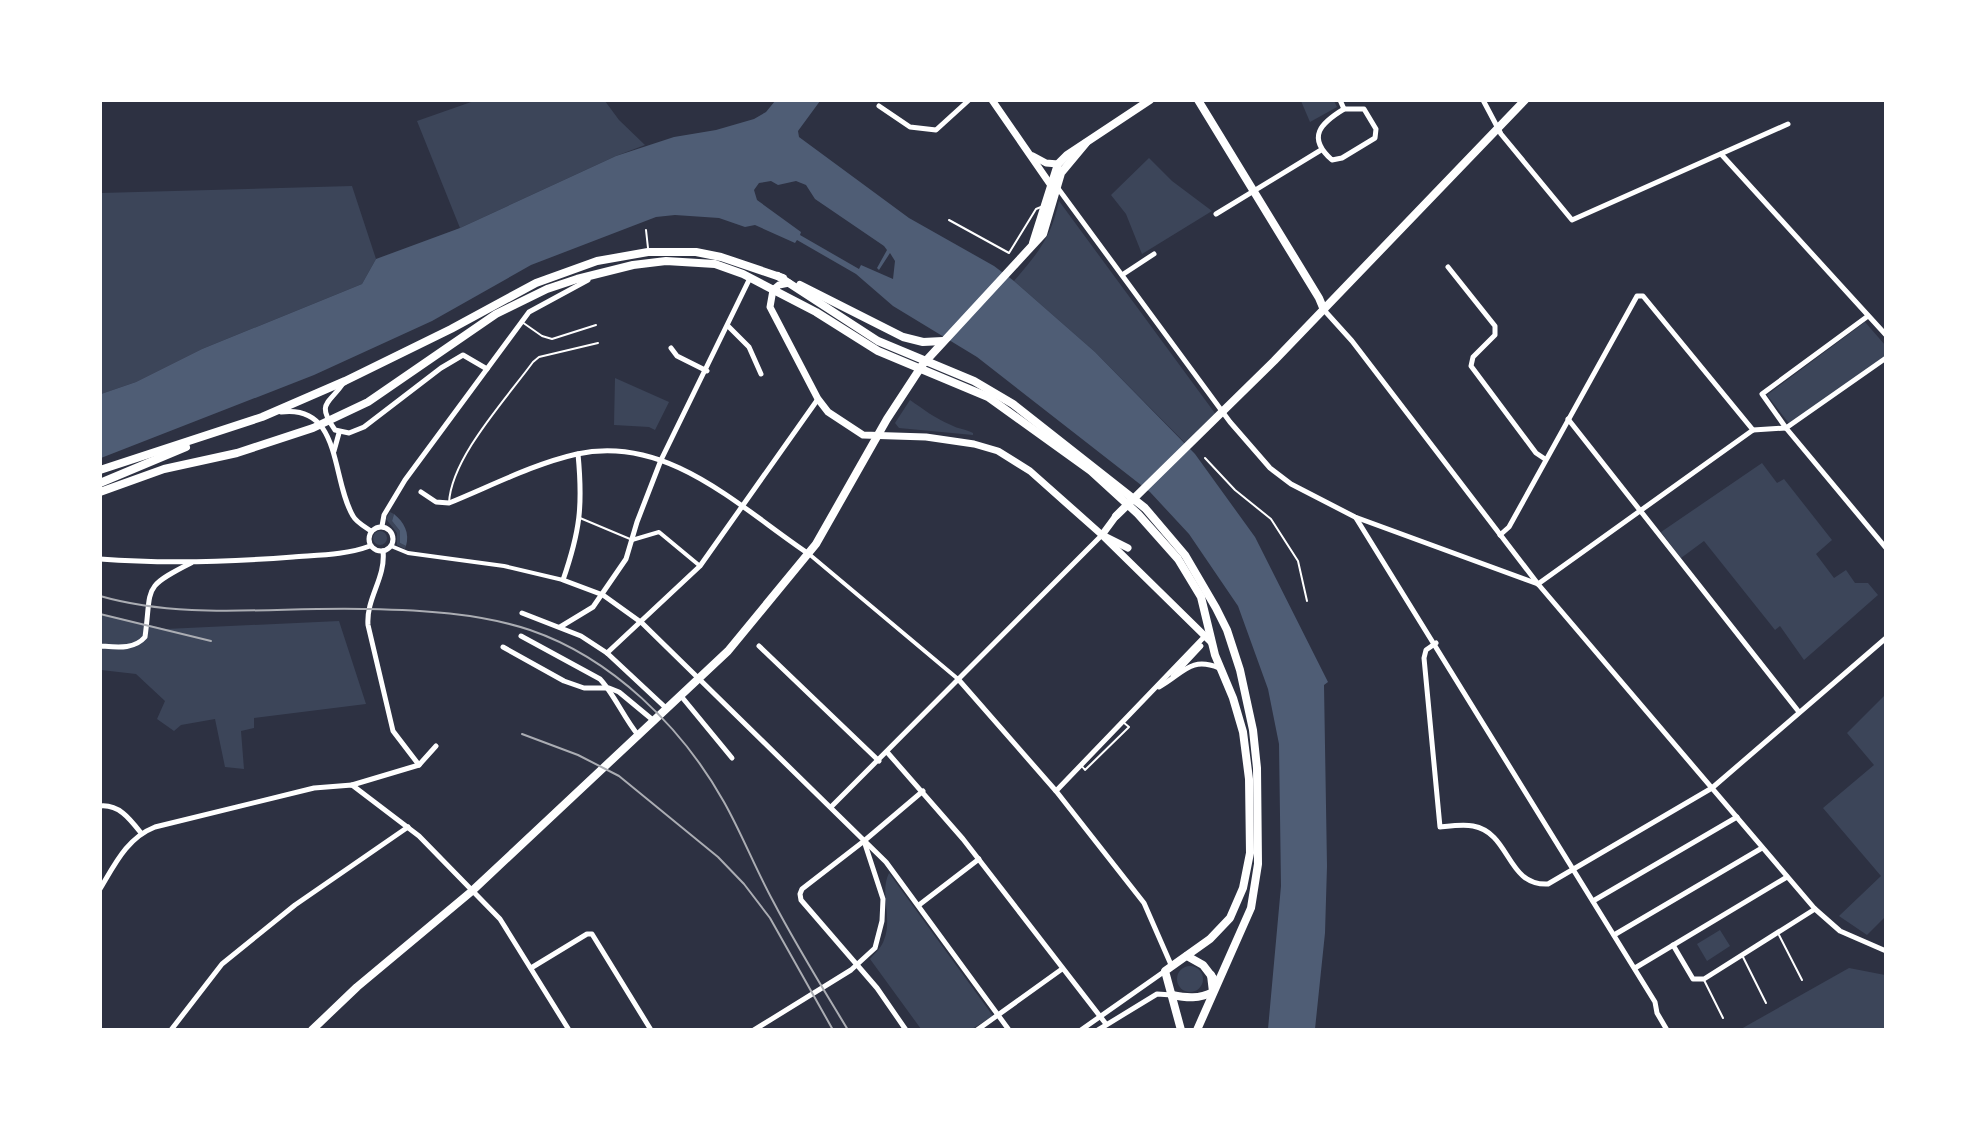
<svg xmlns="http://www.w3.org/2000/svg" width="1986" height="1130" font-family="'Titillium Web',sans-serif">
	<rect width="100%" height="100%" fill="#2d3142"/>
	<g fill="#3c4559">
		<polygon points="474,101 605,101 619,120 645,145 616,156 460,228 417,121"/>
		<polygon points="1301,101 1334,101 1337,107 1310,122"/>
		<polygon points="1149,158 1172,181 1212,211 1142,254 1126,214 1111,195"/>
		<polygon points="352,186 376,259 362,284 202,349 136,382 101,394 101,193"/>
		<path d="M1059,201L1217,416L1189,447L1095,352L1014,281C1038,253 1051,238 1059,201Z"/>
		<polygon points="1865,322 1885,345 1885,356 1791,426 1767,395"/>
		<polygon points="615,378 669,402 655,430 649,427 614,425"/>
		<path d="M910,400C923,409 936,419 951,425C958,429 966,429 973,433V435L899,428L895,423Z"/>
		<polygon points="1762,463 1777,483 1784,479 1832,540 1816,554 1834,578 1846,570 1855,583 1868,583 1878,595 1804,660 1780,626 1775,630 1704,541 1681,558 1661,532"/>
		<polygon points="390,512 394,514 392,521 400,531 400,543 406,546 405,549 397,545 397,533 386,519"/>
		<circle cx="380" cy="538" r="7"/>
		<polygon points="106,615 166,629 339,621 366,704 254,718 254,728 241,731 244,769 225,767 215,719 181,725 174,731 157,719 165,701 136,674 101,670 101,616"/>
		<polygon points="1885,695 1885,917 1867,935 1839,916 1881,876 1823,808 1874,765 1847,733"/>
		<path d="M889,873L993,1016L972,1029H921L870,959C875,953 882,947 884,940C893,918 879,893 889,873Z"/>
		<polygon points="1720,930 1730,946 1707,961 1697,944"/>
		<circle cx="1190" cy="979" r="13"/>
		<polygon points="1849,968 1885,975 1885,1029 1741,1029"/>
	</g>
	<g fill="#4f5d75" fill-rule="evenodd">
		<path d="M775,101H820L798,131L799,137L909,218L994,266L1014,281L1095,352L1195,454L1255,537L1328,682L1324,685L1327,866L1325,933L1315,1029H1268L1281,886L1279,744L1268,689L1238,606L1189,534L1150,492L977,357L893,306L856,274L797,240L795,243L755,225L745,227L719,218L675,215L656,217L531,265L432,321L314,375L101,458V394L136,382L202,349L362,284L376,259L460,228L616,156L674,137L716,130L754,119L766,112ZM771,181L778,185L796,181L806,185L815,199L884,246L887,250L877,268L879,270L890,253L895,261L893,279L861,265L859,269L800,235L801,232L757,200L754,190L759,183Z"/>
		<path d="M394,514C404,522 410,533 406,546L400,543V531L392,521Z"/>
	</g>
	<g fill="none" stroke-linecap="round" stroke-linejoin="round">
		<g stroke="#fff" stroke-width="2">
			<polyline points="949,220 1009,253 1036,209 1041,207"/>
			<polyline points="646,230 648,248"/>
			<polyline points="522,322 542,336 552,339 596,325"/>
			<polyline points="1205,458 1235,490 1271,519 1298,561 1307,601"/>
			<path d="M449,503C451,458 506,399 533,362L539,357L598,343"/>
			<polyline points="580,518 630,539"/>
			<polyline points="1081,765 1085,770 1129,727 1123,722"/>
			<polyline points="1779,935 1802,980"/>
			<polyline points="1742,955 1766,1003"/>
			<polyline points="1704,980 1723,1018"/>
		</g>
		<g stroke="#fff" stroke-width="4">
			<polyline points="632,540 659,532 700,566"/>
			<polyline points="391,546 408,553 504,566 563,580"/>
			<polyline points="809,554 958,679"/>
		</g>
		<g stroke="#fff" stroke-width="5">
			<polyline points="1340,100 1344,109"/>
			<polyline points="1483,100 1501,134 1572,220 1788,124"/>
			<polyline points="879,106 910,127 936,130 969,100"/>
			<path d="M1344,109H1364L1376,129L1375,138L1342,158L1332,160C1306,137 1321,123 1344,109Z"/>
			<polyline points="1721,154 1886,335"/>
			<polyline points="1057,187 1230,422 1270,468 1291,484 1355,517 1538,584"/>
			<polyline points="1216,214 1321,150"/>
			<polyline points="1448,267 1495,326 1495,335 1473,357 1471,366 1536,453 1545,459"/>
			<polyline points="1122,275 1154,254"/>
			<polyline points="1324,310 1352,341 1538,584 1815,909 1840,931 1886,951"/>
			<polyline points="1868,316 1762,394 1786,428 1886,548"/>
			<polyline points="728,326 749,347 761,374"/>
			<polyline points="671,348 677,356 707,371"/>
			<path d="M344,382C330,404 315,402 335,430L349,433L364,427L441,368L463,355L487,369"/>
			<path d="M281,412C342,404 331,479 353,516C356,522 365,527 371,531"/>
			<polyline points="1568,419 1799,712"/>
			<polyline points="1786,428 1886,358"/>
			<polyline points="334,451 339,433"/>
			<path d="M578,454C583,506 580,531 563,580L603,595L642,623L886,862L1009,1030"/>
			<path d="M421,492L436,502L449,503C491,486 533,464 577,454C668,434 740,508 809,554"/>
			<polyline points="1356,518 1655,1002 1657,1013 1667,1030"/>
			<polyline points="382,526 384,515 405,480 529,312 588,280"/>
			<circle cx="381" cy="539" r="12"/>
			<polyline points="1500,535 1509,527 1637,296 1643,296 1753,430"/>
			<path d="M383,551C386,578 366,598 368,625L393,731L419,765"/>
			<path d="M100,559C165,564 229,562 293,557C319,555 346,555 370,546"/>
			<polyline points="1538,584 1753,430 1786,428"/>
			<polyline points="522,613 581,636 607,653 667,709"/>
			<polyline points="560,627 593,607 626,559 637,522 661,460 750,278"/>
			<path d="M521,636L600,679C614,694 624,718 638,735"/>
			<path d="M1436,643L1426,650L1424,658L1440,827C1450,826 1463,824 1473,826C1511,833 1506,886 1548,884L1712,788L1886,638"/>
			<path d="M100,646C116,647 134,650 145,637C152,587 141,588 191,563"/>
			<polyline points="759,646 879,761"/>
			<polyline points="503,647 564,681 584,688 609,688 619,692 654,721"/>
			<polyline points="607,653 700,566 818,399"/>
			<polyline points="1173,676 1201,646"/>
			<polyline points="958,679 1056,791 1144,903 1172,967"/>
			<path d="M1159,687C1183,674 1190,656 1219,668"/>
			<polyline points="681,696 732,758"/>
			<polyline points="887,752 963,839 1106,1024"/>
			<polyline points="352,785 419,765 436,746"/>
			<polyline points="1056,791 1205,636"/>
			<path d="M100,806C119,804 130,819 141,833"/>
			<polyline points="831,807 1102,535"/>
			<path d="M100,889C115,864 127,838 155,827L314,788L352,785L419,836L500,919L569,1030"/>
			<polyline points="1593,901 1737,817"/>
			<polyline points="919,905 979,859"/>
			<polyline points="1614,935 1762,848"/>
			<polyline points="1673,945 1693,979 1704,979 1815,909"/>
			<polyline points="531,968 587,934 592,934 651,1030"/>
			<polyline points="1635,968 1787,877"/>
			<polyline points="171,1030 222,964 295,905 408,827"/>
			<polyline points="754,1030 851,970 875,948 882,921 883,899 864,841"/>
			<polyline points="906,1030 877,988 801,900 800,894 802,889 864,841 923,791"/>
			<polyline points="977,1030 1062,969"/>
			<polyline points="1081,1030 1165,971"/>
			<polyline points="1098,1030 1157,994 1172,995"/>
		</g>
		<g stroke="#fff" stroke-width="7">
			<polyline points="992,100 1050,184"/>
			<polyline points="1033,156 1046,163 1058,164"/>
			<polyline points="789,283 779,285 773,290 770,307 818,399 828,412 863,435 926,437 974,444 998,451 1030,471 1102,535 1128,548"/>
			<polyline points="1102,535 1116,516"/>
			<polyline points="1104,537 1211,642"/>
		</g>
		<g stroke="#fff" stroke-width="8">
			<polyline points="1198,100 1319,298 1324,310"/>
			<polyline points="1033,243 1058,164 1067,155 1150,100"/>
			<polyline points="778,276 878,341 974,381 1013,404 1145,508 1185,555 1216,608 1227,630 1240,670 1253,730 1257,768 1258,864 1251,908 1197,1030"/>
			<polyline points="800,285 903,337 923,342 943,341"/>
			<polyline points="100,470 262,417 345,381 451,329 536,283 597,261 648,252 696,252 721,257 783,278"/>
			<polyline points="100,483 186,447"/>
			<polyline points="100,492 164,469 237,453 313,428 368,402 496,314 547,289 577,279 633,265 666,261 715,264 743,274 816,312 878,351 988,397 1091,471 1138,514 1178,559 1201,597 1215,655 1233,698 1243,732 1249,779 1250,853 1243,888 1230,918 1210,939 1165,971 1181,1030"/>
			<polyline points="1116,516 1274,361 1525,100"/>
			<polyline points="1187,956 1203,965 1213,978"/>
			<path d="M1172,995C1187,998 1199,999 1213,992L1211,975"/>
			<polyline points="312,1030 357,987 472,891 728,651 816,544 887,419 923,364 1043,234 1061,173 1086,143"/>
		</g>
		<g stroke="#abadb3" stroke-width="2">
			<path d="M100,596C187,621 280,606 368,609C421,610 479,613 530,630C612,658 682,727 724,802C742,834 755,868 773,901C796,945 822,987 848,1030"/>
			<polyline points="100,614 211,641"/>
			<polyline points="522,734 578,755 619,776 718,857 744,884 770,918 833,1030"/>
		</g>
	</g>
	<rect width="1986" height="1130" fill="none" stroke="#ffffff" stroke-width="204"/>
</svg>
